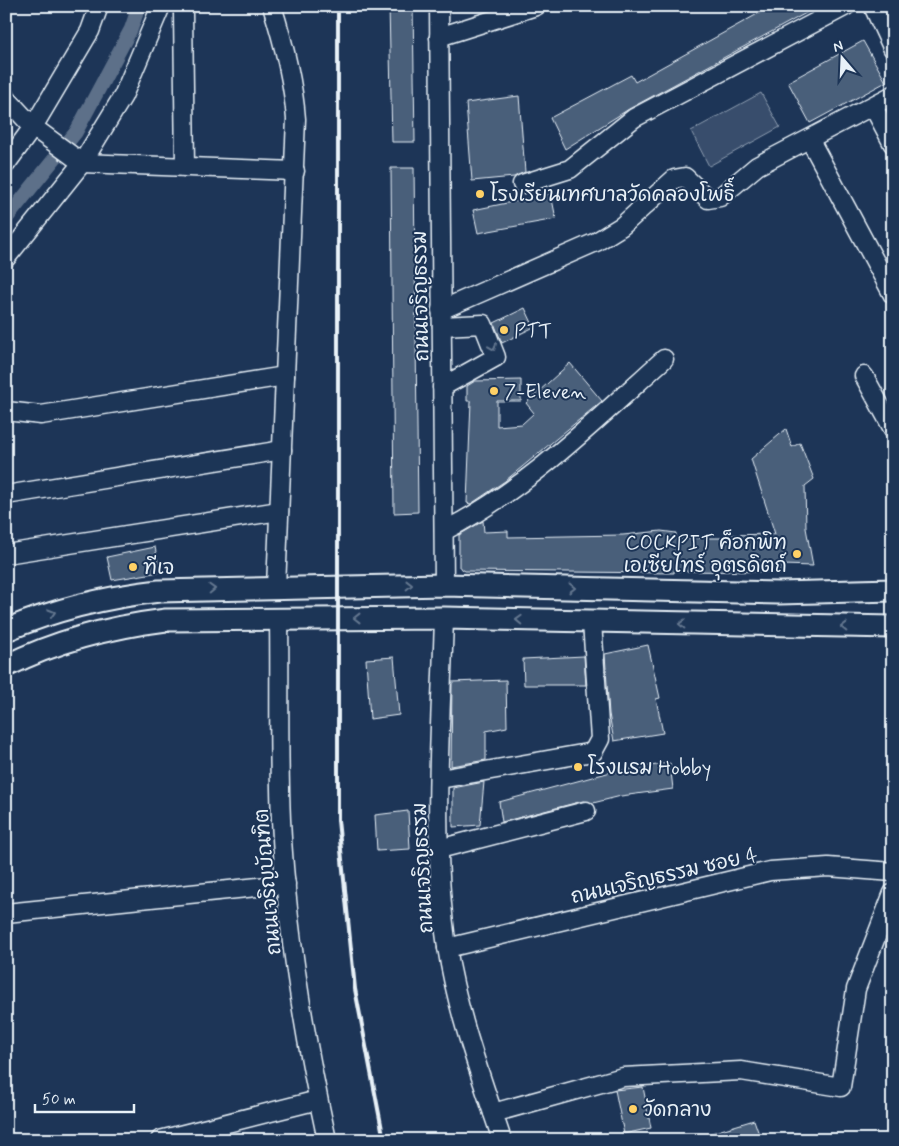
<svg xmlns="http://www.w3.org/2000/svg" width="899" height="1146" font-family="Mynerve,'Playpen Sans Thai',sans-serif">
	<rect width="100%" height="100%" fill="#1d3557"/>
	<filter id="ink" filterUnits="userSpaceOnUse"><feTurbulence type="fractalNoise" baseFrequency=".02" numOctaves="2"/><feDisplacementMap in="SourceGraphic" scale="10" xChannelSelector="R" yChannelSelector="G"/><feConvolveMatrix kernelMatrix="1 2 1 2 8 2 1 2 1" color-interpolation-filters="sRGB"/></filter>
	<g filter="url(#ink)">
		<polygon fill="#374d6c" stroke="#909fb2" points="761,93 780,127 709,166 691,131"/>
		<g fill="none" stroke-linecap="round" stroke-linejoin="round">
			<polyline stroke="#5d7089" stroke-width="14" points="6,219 76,132 131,29 139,6"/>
		</g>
		<g fill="#495e7a" stroke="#e8f1f8">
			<polygon points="389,6 413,6 415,142 392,142"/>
			<polygon points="772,6 819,6 629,109 565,149 550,118 631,75 635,82"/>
			<polygon points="863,41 886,82 810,123 788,82"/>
			<polygon points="519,96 525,172 514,177 472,181 466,103"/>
			<polygon points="391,168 414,168 418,512 394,513"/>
			<polygon points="551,194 556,219 478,233 473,210"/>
			<polygon points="525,308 534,327 502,343 494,323"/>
			<polygon points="570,363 602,401 505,481 471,504 467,503 471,401 467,401 467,386 475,381 521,380 521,401 497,401 497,426 522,424 534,413 526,403"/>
			<polygon points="786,429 792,447 800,443 814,479 805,486 806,528 813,566 782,565 782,572 674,571 674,573 465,571 459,567 459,535 483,521 484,532 508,531 508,537 623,535 661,531 676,533 676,538 727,538 727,535 775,534 751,459"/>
			<polygon points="155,547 160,572 112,580 107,557"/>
			<polygon points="648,645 660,698 656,699 663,733 614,741 609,714 605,654"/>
			<polygon points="584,656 586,685 524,685 523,659"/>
			<polygon points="394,657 399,715 370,719 366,659"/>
			<polygon points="506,680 507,727 486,731 486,760 451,766 452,682"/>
			<polygon points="670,763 673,789 621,796 593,803 583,801 502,822 499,802 611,772"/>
			<polygon points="484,782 480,825 453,827 453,788"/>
			<polygon points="408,811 410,849 377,851 375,815"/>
			<polygon points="643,1087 651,1128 624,1134 615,1090"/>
			<polygon points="754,1120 761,1140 698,1140 698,1137"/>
		</g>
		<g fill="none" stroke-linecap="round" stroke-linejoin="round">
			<defs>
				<g id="minor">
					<path d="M272,6C284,44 293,80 296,119L276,587"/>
					<polyline points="439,6 444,585"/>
					<polyline points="873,6 893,49"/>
					<polyline points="183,12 185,167"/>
					<polyline points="439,37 536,6"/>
					<polyline points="6,98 33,127 82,163 295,171"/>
					<polyline points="873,106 893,144"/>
					<polyline points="810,140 893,295"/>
					<polyline points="6,164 33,127 90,31 99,6"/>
					<polyline points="522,184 570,169 634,118 846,6"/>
					<polyline points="6,258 82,163 123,96 161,6"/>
					<polyline points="441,310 596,242 622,226 674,179 685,177 708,199 720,197 757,166 893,95"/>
					<polyline points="442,326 483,324 496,357 442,387"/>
					<polyline points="864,376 893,429"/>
					<polyline points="6,411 41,415 285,376"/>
					<polyline points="6,495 282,450"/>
					<path d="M444,531C527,489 595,421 664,359"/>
					<polyline points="6,554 279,511"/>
					<path d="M444,618C441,726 431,839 447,947C457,1012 481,1077 502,1140"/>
					<path d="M279,619C280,686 278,753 281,820C286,928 304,1035 327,1140"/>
					<polyline points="440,779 593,752 600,739 592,622"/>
					<polyline points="439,849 586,811"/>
					<polyline points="6,913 286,884"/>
					<polyline points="447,948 770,871 828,867 893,872"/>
					<polyline points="493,1113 623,1077 741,1071 841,1087 856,989 893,893"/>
					<polyline points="160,1140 318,1100"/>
				</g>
				<g id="major">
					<path d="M6,630C56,609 106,597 159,591L444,585L779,593L893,590"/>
					<path d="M6,666C58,640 110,627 166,620L444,618L893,627"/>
				</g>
			</defs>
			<use href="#minor" stroke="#e8f1f8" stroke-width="21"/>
			<use href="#major" stroke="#e8f1f8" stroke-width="25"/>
			<use href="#minor" stroke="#1d3557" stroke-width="18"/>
			<use href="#major" stroke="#1d3557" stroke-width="21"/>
			<polyline stroke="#e8f1f8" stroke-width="4" points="338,6 338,820 355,989 384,1140"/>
		</g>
		<defs><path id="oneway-chevron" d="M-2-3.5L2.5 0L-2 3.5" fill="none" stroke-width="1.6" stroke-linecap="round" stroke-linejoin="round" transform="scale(1.25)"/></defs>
		<g stroke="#64778f">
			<use href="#oneway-chevron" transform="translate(493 347) rotate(68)"/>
			<use href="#oneway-chevron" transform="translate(409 585) rotate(-1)"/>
			<use href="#oneway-chevron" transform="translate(572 588) rotate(1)"/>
			<use href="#oneway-chevron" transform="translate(212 589) rotate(-2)"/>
			<use href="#oneway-chevron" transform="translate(52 613) rotate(-17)"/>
			<use href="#oneway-chevron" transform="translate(357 618) rotate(180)"/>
			<use href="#oneway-chevron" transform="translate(519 620) rotate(-178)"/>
			<use href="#oneway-chevron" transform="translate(682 624) rotate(-179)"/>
			<use href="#oneway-chevron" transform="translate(844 627) rotate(-179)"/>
		</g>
	</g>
	<g fill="#ffd166" stroke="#1d3557" stroke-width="2">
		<circle cx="480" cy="194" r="5"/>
		<circle cx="504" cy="330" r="5"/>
		<circle cx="494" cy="391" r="5"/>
		<circle cx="797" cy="554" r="5"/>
		<circle cx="133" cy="567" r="5"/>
		<circle cx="578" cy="767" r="5"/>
		<circle cx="633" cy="1109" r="5"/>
	</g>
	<g text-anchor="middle" stroke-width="4" stroke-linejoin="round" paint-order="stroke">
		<g font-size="20" fill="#e8f1f8" stroke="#1d3557" text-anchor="start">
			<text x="490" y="201">โรงเรียนเทศบาลวัดคลองโพธิ์</text>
			<text x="514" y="337">PTT</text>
			<text x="504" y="398">7-Eleven</text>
			<text x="787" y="549" text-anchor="end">COCKPIT ค็อกพิท<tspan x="787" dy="23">เอเซียไทร์ อุตรดิตถ์</tspan></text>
			<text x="143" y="574">ทีเจ</text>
			<text x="588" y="774">โรงแรม Hobby</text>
			<text x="643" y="1116">วัดกลาง</text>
		</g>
		<g font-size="20" fill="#e8f1f8" stroke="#1d3557">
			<text transform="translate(420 296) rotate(-91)" y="7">ถนนเจริญธรรม</text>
			<text transform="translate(422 868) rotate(-93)" y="7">ถนนเจริญธรรม</text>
			<text transform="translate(664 875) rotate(-13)" y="7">ถนนเจริญธรรม ซอย 4</text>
			<text transform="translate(267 882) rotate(-95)" y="7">ถนนเจริญบัณฑิต</text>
		</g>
	</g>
	<rect width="899" height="1146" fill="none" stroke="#1d3557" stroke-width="25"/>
	<rect x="12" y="12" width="874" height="1121" fill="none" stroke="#e8f1f8" stroke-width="2" filter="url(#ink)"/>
	<g transform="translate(842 58) rotate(341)" stroke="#1d3557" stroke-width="4" paint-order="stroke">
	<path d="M0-4L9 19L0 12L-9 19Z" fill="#e8f1f8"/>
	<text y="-8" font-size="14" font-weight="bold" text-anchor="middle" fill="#e8f1f8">N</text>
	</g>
	<path d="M35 1104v8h99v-8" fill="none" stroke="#e8f1f8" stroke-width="2.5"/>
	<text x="42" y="1104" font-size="15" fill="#e8f1f8" stroke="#1d3557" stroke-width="4" paint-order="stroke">50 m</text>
</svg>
